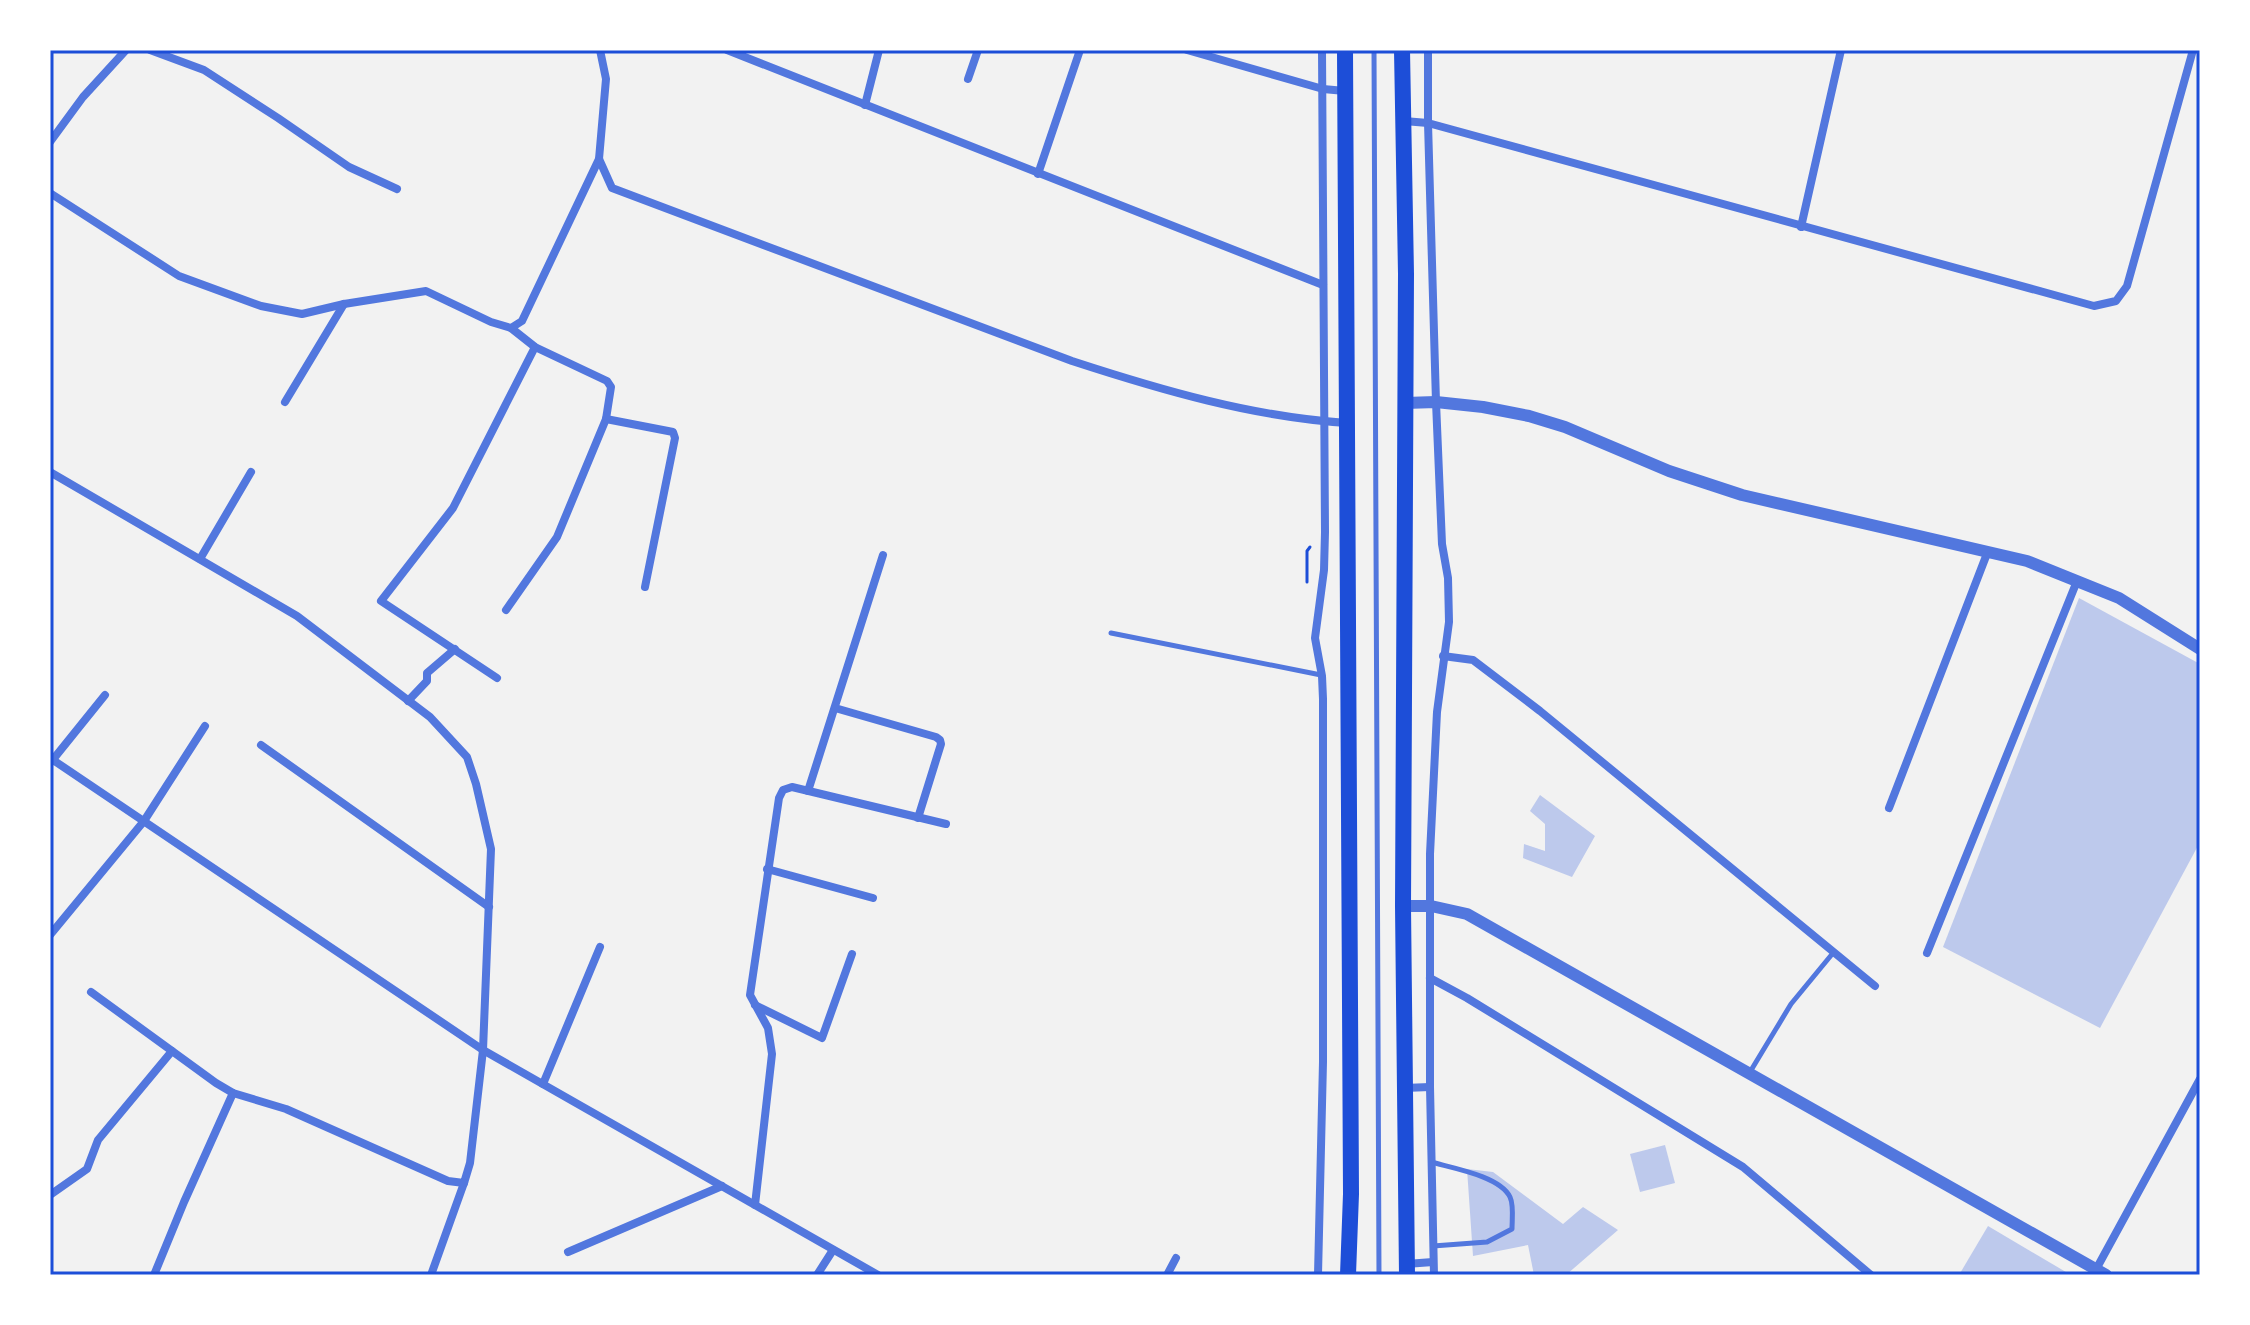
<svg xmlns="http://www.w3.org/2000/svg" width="2250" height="1325" font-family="Barlow,sans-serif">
	<rect width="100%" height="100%" fill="#f2f2f2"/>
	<g fill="#bdc9ec">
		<polygon points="2079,598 2200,664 2200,842 2100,1028 1943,947"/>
		<polygon points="1540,795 1595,836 1572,877 1523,858 1524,844 1545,851 1545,824 1530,811"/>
		<polygon points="1665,1145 1675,1183 1640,1192 1630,1154"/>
		<polygon points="1467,1169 1493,1172 1563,1224 1583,1207 1618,1230 1566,1275 1534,1275 1528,1245 1473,1256"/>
		<polygon points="1988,1226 2071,1275 1959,1275"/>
	</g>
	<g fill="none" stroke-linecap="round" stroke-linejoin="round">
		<polyline stroke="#1d4ed8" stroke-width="3" points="1307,582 1307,551 1310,547"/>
		<g stroke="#5277de" stroke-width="5">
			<polyline points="1374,50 1379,1275"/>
			<polyline points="1111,633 1321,675"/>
			<polyline points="1750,1072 1791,1004 1833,953"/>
			<path d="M1431,1162C1452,1168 1500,1176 1510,1197C1514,1205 1512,1220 1512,1229L1487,1242L1433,1246"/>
		</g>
		<g stroke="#5277de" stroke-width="8">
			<polyline points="150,50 204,70 278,118 349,167 397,189"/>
			<path d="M600,50L606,79L599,159L612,188L1072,361C1161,390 1253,417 1347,423"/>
			<polyline points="727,50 1323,285"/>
			<polyline points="1187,50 1323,89 1345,91"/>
			<polyline points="1428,50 1428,123 1436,402 1442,544 1448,578 1449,622 1437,712 1430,854 1430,1087 1434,1275"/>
			<polyline points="968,79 978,50"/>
			<polyline points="865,105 879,50"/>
			<polyline points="1404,121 1428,123 2094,306 2116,301 2127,286 2193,50"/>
			<polyline points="50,142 83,97 126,50"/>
			<polyline points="1038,174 1080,50"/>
			<polyline points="50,193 179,276 261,306 302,314 344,304 426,291 491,322 511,328 522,321 599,159"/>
			<polyline points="1801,227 1841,50"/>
			<polyline points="285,402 344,304"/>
			<polyline points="606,419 668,431 673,432 675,438 645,587"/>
			<polyline points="50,472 297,616 430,717 467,757 476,784 491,849 483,1050 470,1163 464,1183 448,1181 286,1109 233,1093 216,1083 91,992"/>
			<polyline points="200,559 251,472"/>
			<polyline points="506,610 557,537 606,419 611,387 607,381 535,347 511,328"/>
			<polyline points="1443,656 1473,660 1540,711 1875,986"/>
			<polyline points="497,678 381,601 453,508 535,347"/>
			<polyline points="408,701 427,681 427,673 455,649"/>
			<polyline points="835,708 936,737 940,740 941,744 918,818"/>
			<polyline points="261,745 489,907"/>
			<polyline points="53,760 483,1050 878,1275"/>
			<polyline points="51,762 105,695"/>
			<polyline points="808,791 883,555"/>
			<polyline points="1889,808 1988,551"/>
			<polyline points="767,869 873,898"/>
			<polyline points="50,935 144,821 205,726"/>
			<polyline points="1927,953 2077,581"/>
			<polyline points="1430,978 1467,998 1743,1167 1871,1275"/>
			<polyline points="755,1005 822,1038 852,954"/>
			<polyline points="543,1084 600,947"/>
			<polyline points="1404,1088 1430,1087"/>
			<polyline points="50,1195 87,1169 98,1140 172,1051"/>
			<polyline points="755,1205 772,1054 768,1028 750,995 779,798 783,790 792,787 946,824"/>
			<polyline points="568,1252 722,1186"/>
			<polyline points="1406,1264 1433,1262"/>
			<polyline points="154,1275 184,1202 233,1093"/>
			<polyline points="431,1275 464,1183"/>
			<polyline points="817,1275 833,1250"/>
			<polyline points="1167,1275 1176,1258"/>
			<polyline points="1318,1275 1323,1062 1323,699 1322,676 1315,638 1324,570 1325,532 1322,50"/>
			<polyline points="2093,1275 2200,1079"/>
		</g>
		<g stroke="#5277de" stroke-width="12">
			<polyline points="1405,403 1436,402 1483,407 1529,416 1565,427 1669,471 1742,495 2027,561 2119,598 2200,649"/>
			<polyline points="1403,906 1431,906 1467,914 2106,1275"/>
		</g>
		<g stroke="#1d4ed8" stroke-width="16">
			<polyline points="1345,50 1351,1194 1348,1275"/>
			<polyline points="1402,50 1406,274 1403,906 1407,1275"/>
		</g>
	</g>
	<rect width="2250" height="1325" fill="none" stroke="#ffffff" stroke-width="104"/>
	<rect x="52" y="52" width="2146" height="1221" fill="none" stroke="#1d4ed8" stroke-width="3"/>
</svg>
